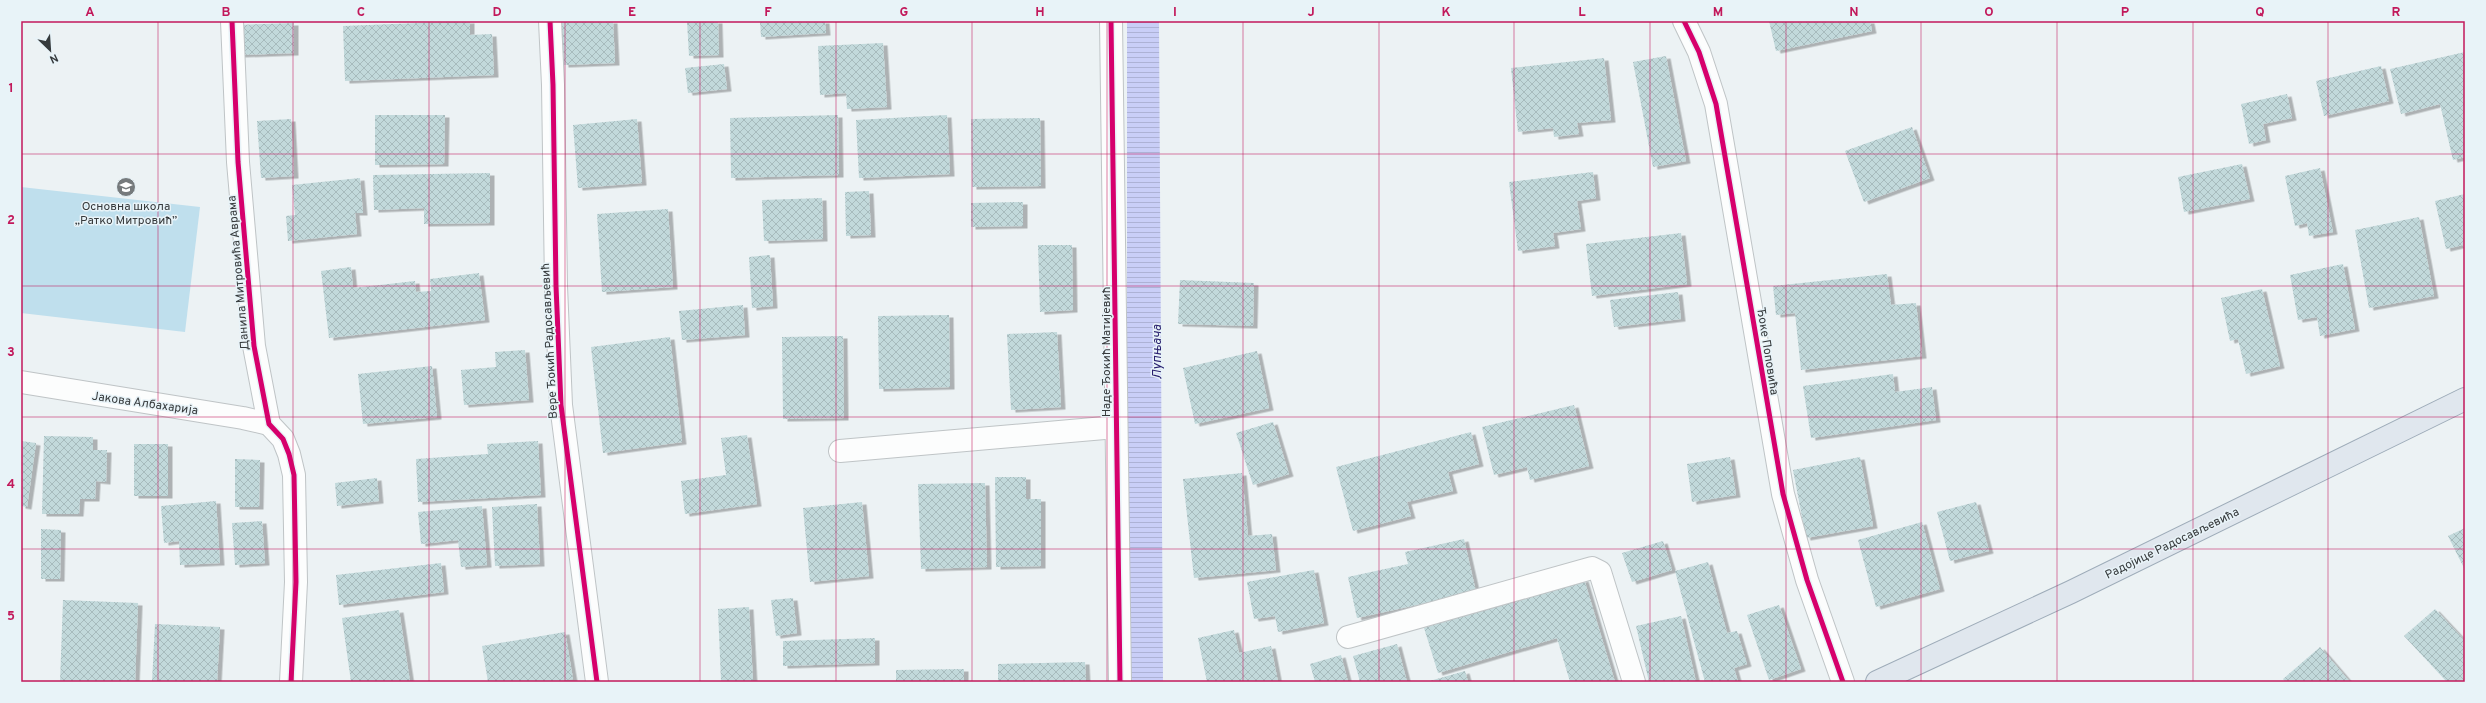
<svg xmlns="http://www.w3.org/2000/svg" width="2486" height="703" font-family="Overpass,sans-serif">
	<defs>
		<pattern id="water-rules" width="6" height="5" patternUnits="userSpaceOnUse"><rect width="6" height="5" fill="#c9cef7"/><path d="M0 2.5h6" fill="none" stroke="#adb2d5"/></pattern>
		<pattern id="building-cross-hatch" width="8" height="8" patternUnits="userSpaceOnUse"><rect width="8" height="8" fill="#c2d9db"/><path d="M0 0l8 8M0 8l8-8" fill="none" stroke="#a7bbbd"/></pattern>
		<filter id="shadow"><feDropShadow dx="4.5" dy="2.5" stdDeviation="0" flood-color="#0004"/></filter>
	</defs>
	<rect width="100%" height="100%" fill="#ecf2f4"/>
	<polygon fill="#bfdfed" points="21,187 200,207 185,332 21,313"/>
	<polygon fill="url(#water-rules)" points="1127,21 1159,21 1163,682 1127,682"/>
	<g fill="url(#building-cross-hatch)" filter="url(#shadow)">
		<polygon points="470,21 470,35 492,34 494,75 345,81 343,26"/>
		<polygon points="561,21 613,21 615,63 564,65"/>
		<polygon points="687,21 718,21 719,55 689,56"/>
		<polygon points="760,21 825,21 826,33 761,37"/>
		<polygon points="1769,21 1870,21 1872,31 1776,51"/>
		<polygon points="294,23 294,53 238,55 237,25"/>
		<polygon points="883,43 887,107 847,109 846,93 820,95 818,46"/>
		<polygon points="2465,52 2465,157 2453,160 2440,104 2401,114 2390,69"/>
		<polygon points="1666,56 1686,161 1653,167 1633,62"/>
		<polygon points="1604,58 1611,120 1577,123 1579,134 1554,137 1553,128 1518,132 1511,68"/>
		<polygon points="724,64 727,89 688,93 685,68"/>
		<polygon points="2381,66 2389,101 2324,116 2316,81"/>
		<polygon points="2287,94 2292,118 2263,124 2266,140 2249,144 2241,104"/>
		<polygon points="375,115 445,115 444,164 375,165"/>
		<polygon points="838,115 839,175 731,178 730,118"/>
		<polygon points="947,115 950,174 859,178 856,120"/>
		<polygon points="1040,118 1041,186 972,187 971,119"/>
		<polygon points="291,119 294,176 261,178 257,121"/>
		<polygon points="637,119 642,183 578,188 573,125"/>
		<polygon points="1912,127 1930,178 1864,202 1845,151"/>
		<polygon points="2242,164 2250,199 2184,212 2178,177"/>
		<polygon points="2320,168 2333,232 2309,236 2307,223 2295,226 2285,176"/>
		<polygon points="1593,172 1596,198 1577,201 1581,229 1553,233 1555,246 1518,251 1509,182"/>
		<polygon points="490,173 490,223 424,224 424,208 374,210 373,175"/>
		<polygon points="360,178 363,213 355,213 357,234 288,241 286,216 295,215 292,185"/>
		<polygon points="869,191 871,235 846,236 845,192"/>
		<polygon points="2465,194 2465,249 2463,245 2446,249 2435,201"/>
		<polygon points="822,198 823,239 764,241 762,200"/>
		<polygon points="1023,202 1023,226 971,227 971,203"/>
		<polygon points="668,209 673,287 602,292 597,214"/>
		<polygon points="2419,217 2434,296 2369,308 2355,230"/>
		<polygon points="1681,233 1687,284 1592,296 1586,244"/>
		<polygon points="1038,245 1072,245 1073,310 1040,312"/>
		<polygon points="770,255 773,306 752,308 749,257"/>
		<polygon points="2343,264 2355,329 2320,336 2317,317 2298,320 2290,275"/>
		<polygon points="351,267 353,288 415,281 416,292 431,291 430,279 479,273 485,320 329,338 321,271"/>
		<polygon points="1887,274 1891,305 1916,303 1922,356 1801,370 1795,313 1776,315 1773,286"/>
		<polygon points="1180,280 1254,283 1253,326 1178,324"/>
		<polygon points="2262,289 2280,366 2246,374 2238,339 2230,341 2221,298"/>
		<polygon points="1678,292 1681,319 1614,327 1610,300"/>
		<polygon points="743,305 745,335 682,340 679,311"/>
		<polygon points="949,315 950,387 879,389 878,316"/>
		<polygon points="1057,332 1061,407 1011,410 1007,334"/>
		<polygon points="843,336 844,418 783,419 782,337"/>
		<polygon points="670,337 682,442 603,453 591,347"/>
		<polygon points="525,350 529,400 464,405 461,370 496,367 495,352"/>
		<polygon points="1257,351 1269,408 1195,424 1183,368"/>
		<polygon points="432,366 437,417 363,424 358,374"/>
		<polygon points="1893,374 1895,392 1932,387 1936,420 1811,438 1803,386"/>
		<polygon points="1574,405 1589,466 1530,480 1527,467 1494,475 1482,427"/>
		<polygon points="1273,422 1289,474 1253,485 1236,433"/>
		<polygon points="1471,432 1479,464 1448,472 1453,491 1407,502 1411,516 1353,531 1336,467"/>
		<polygon points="747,435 757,504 685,514 681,481 726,475 721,438"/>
		<polygon points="44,436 93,437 93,450 107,450 106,482 96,481 95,499 80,499 79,514 42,514"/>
		<polygon points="21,441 36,443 27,507 21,506"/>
		<polygon points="538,441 541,495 418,502 416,459 488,454 487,444"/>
		<rect x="134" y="444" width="34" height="52"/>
		<polygon points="1730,457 1736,495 1692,502 1687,464"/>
		<polygon points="1860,457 1873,526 1806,538 1793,470"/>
		<polygon points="235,459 260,460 259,507 235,507"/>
		<polygon points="1242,473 1248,536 1272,534 1276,570 1194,578 1183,479"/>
		<polygon points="995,477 1026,477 1026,499 1041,499 1041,566 996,567"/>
		<polygon points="377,478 379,501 337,506 335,483"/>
		<polygon points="985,483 987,567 921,569 918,484"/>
		<polygon points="216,501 220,563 180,565 179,541 164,543 161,506"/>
		<polygon points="862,502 869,576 810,582 803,508"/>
		<polygon points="1976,502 1989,551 1950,561 1937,512"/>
		<polygon points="537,504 540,564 495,566 492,507"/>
		<polygon points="482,506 487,565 461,567 458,540 421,544 418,512"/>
		<polygon points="262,521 265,563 235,565 232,523"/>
		<polygon points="1922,522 1940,589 1876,607 1858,540"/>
		<polygon points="2465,528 2465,570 2448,536"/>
		<polygon points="41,529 61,530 60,579 41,579"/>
		<polygon points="1464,539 1476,592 1357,618 1348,577 1408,564 1405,552"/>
		<polygon points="1663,541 1672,570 1632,582 1622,553"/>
		<polygon points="1708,562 1727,633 1737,631 1747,664 1734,668 1738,682 1705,682 1675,571"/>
		<polygon points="441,563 444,592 339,605 336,575"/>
		<polygon points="1314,570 1324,623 1278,632 1275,616 1254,619 1247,582"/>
		<polygon points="1584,579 1615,682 1570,682 1557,638 1438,673 1424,628"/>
		<polygon points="793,598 797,633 776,636 771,600"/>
		<polygon points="63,600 138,603 135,682 60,682"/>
		<polygon points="1779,605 1801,669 1769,680 1747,615"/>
		<polygon points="749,607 753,682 721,682 718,609"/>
		<polygon points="2435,609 2465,641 2465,682 2447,682 2404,636"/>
		<polygon points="399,610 410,682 351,682 342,618"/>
		<polygon points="1681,616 1696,682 1649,682 1636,626"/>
		<polygon points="155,624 220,627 217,682 152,682"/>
		<polygon points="1234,630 1239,653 1271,646 1278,682 1207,682 1198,638"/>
		<polygon points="565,632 573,679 552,682 488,682 482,646"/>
		<polygon points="875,638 875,663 783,666 783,641"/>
		<polygon points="1397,644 1407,682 1360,682 1353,656"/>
		<polygon points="2320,647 2350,682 2285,682 2283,679"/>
		<polygon points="1341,655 1348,682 1315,682 1310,664"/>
		<polygon points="1085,662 1086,682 998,682 998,664"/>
		<polygon points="964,669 964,682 896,682 896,670"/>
		<polygon points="1465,671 1468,682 1426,682"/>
	</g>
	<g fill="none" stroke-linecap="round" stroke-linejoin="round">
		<defs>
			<g id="minor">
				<polyline points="232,21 238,162 254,346 269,424 283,439 289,454 294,475 296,582 291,682"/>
				<polyline points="550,21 553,85 556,286 561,405 597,682"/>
				<polyline points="1111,21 1120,682"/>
				<polyline points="1684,21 1699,52 1716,104 1783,494 1807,580 1843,682"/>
				<polyline points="21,382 243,418 269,424"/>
				<polyline points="840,451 1116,427"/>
				<polyline points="1348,637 1592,568 1600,572 1634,682"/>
			</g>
			<polyline id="major" points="1877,682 2071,592 2465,399"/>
		</defs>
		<use href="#minor" stroke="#bfc4c6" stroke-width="24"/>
		<use href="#major" stroke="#9eacb9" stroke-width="24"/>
		<use href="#minor" stroke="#fcfdfd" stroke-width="22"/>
		<use href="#major" stroke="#e0e7ee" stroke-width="22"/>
		<defs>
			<g id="cycleway">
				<polyline points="232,21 238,162 254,346 269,424 283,439 289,454 294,475 296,582 291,682"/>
				<polyline points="550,21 553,85 556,286 561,405 597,682"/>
				<polyline points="1111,21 1120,682"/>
				<polyline points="1684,21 1699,52 1716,104 1783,494 1807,580 1843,682"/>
			</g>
		</defs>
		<use href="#cycleway" stroke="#e8f3f8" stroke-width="8"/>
		<use href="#cycleway" stroke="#d6006c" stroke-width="5"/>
	</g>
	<path fill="none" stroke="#c2185b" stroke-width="1" stroke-opacity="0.55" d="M158,21V682M293,21V682M429,21V682M565,21V682M700,21V682M836,21V682M972,21V682M1107,21V682M1243,21V682M1379,21V682M1514,21V682M1650,21V682M1786,21V682M1921,21V682M2057,21V682M2193,21V682M2328,21V682M21,154H2465M21,286H2465M21,417H2465M21,549H2465"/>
	<defs>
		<symbol id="school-disc" viewBox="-11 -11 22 22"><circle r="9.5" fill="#767a7c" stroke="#e8f3f8"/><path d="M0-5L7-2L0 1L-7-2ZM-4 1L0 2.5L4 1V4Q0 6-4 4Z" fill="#fff"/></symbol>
	</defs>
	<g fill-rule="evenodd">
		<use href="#school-disc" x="115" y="176" width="22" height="22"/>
	</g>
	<g text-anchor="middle" stroke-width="3" stroke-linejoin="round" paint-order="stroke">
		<g font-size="12" fill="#363a3c" stroke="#e8f3f8">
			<text x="126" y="210">Основна школа<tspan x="126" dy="14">„Ратко Митровић”</tspan></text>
		</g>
		<g font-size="12" fill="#363a3c" stroke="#e8f3f8">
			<text transform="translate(238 273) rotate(-95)" y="4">Данила Митровића Аврама</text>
			<text transform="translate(549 341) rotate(-93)" y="4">Вере Ђокић Радосављевић</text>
			<text transform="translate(1768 351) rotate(81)" y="4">Ђоке Поповића</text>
			<text transform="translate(1106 352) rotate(-90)" y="4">Наде Ђокић Матијевић</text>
			<text transform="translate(145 403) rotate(8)" y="4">Јакова Албахарија</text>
			<text transform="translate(2172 543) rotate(-26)" y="4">Радојице Радосављевића</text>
		</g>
		<g font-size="13" font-style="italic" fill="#281f6e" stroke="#e8f3f8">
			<text transform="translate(1156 352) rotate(-90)" y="5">Лупњача</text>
		</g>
	</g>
	<rect width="2486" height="703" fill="none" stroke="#e8f3f8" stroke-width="44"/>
	<g transform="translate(50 50) rotate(155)" stroke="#e8f3f8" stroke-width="3" paint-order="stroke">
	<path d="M0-3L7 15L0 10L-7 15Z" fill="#363a3c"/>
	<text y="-6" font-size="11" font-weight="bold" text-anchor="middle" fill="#363a3c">N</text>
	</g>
	<rect x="22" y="22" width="2442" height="659" fill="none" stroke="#c2185b" stroke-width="1.5"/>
	<g font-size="13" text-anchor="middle" font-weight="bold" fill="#c2185b">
		<text x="90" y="16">A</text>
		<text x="226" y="16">B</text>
		<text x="361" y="16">C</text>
		<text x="497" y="16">D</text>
		<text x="632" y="16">E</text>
		<text x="768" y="16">F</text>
		<text x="904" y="16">G</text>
		<text x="1040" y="16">H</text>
		<text x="1175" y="16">I</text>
		<text x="1311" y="16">J</text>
		<text x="1446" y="16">K</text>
		<text x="1582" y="16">L</text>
		<text x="1718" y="16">M</text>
		<text x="1854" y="16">N</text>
		<text x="1989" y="16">O</text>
		<text x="2125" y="16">P</text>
		<text x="2260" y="16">Q</text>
		<text x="2396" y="16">R</text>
		<text x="11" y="92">1</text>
		<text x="11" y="224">2</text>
		<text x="11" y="356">3</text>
		<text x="11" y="488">4</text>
		<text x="11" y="620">5</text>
	</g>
</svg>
